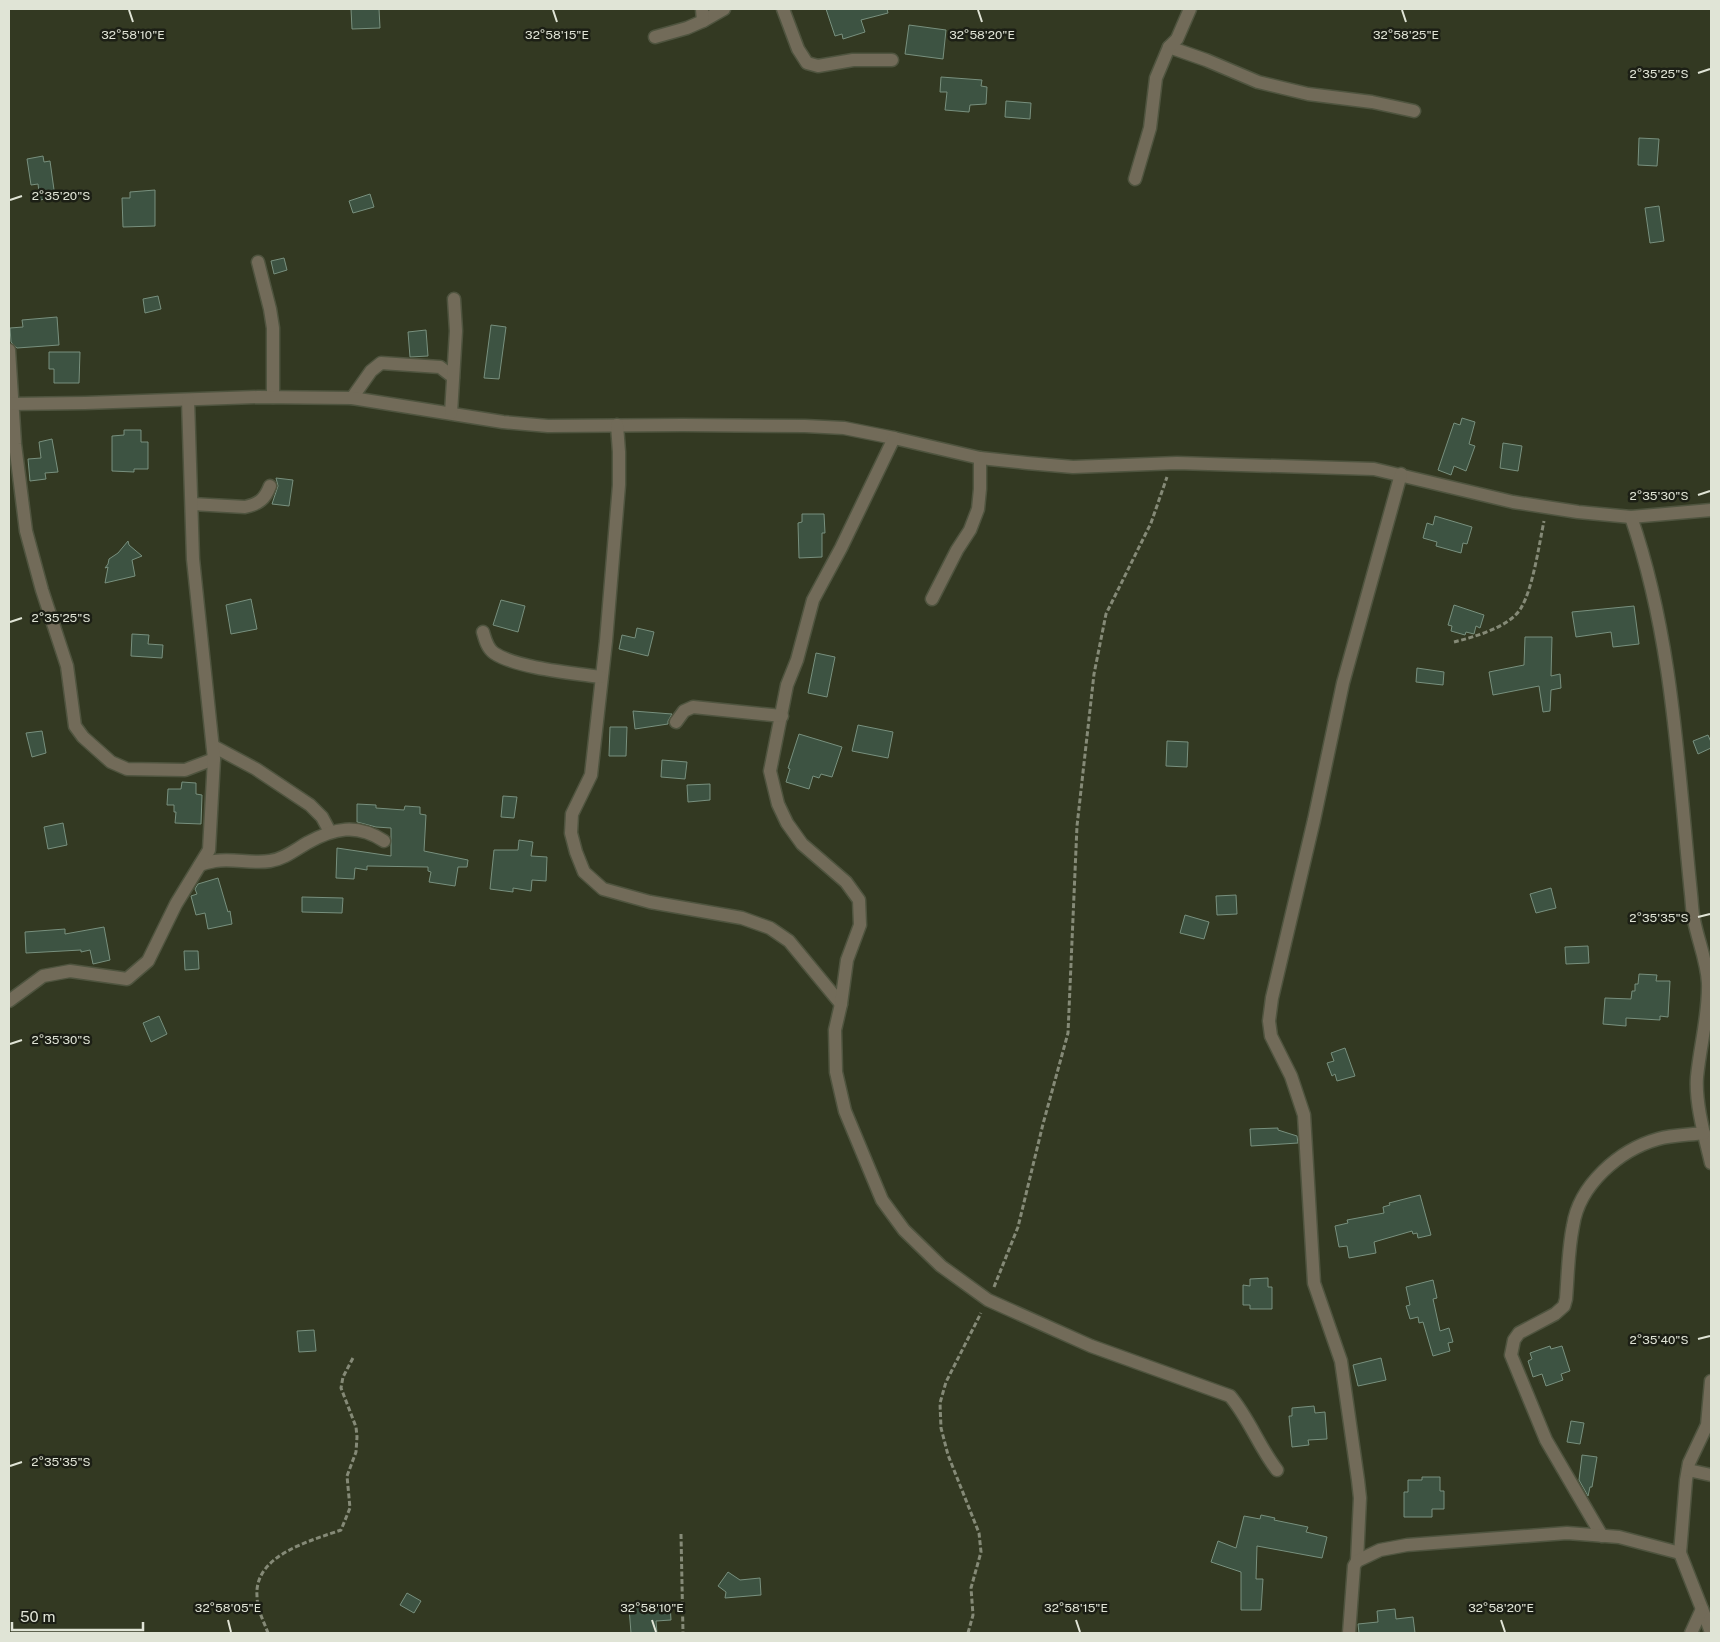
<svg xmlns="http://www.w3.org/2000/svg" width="1720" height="1642" font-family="'Public Sans',sans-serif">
	<rect width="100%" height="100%" fill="#333922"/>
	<g fill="#3d5342" stroke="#78907e">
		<polygon points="351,9 379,9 380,28 352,29"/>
		<polygon points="826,9 887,9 888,13 861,20 865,32 843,39 842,34 835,36"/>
		<polygon points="909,25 946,30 943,59 905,54"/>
		<polygon points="941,77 982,80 981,86 987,87 986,104 970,105 969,112 945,110 947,92 940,92"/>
		<polygon points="1006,101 1031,103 1030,119 1005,117"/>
		<polygon points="1639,138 1659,139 1657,166 1638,165"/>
		<polygon points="43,156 44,162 50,161 55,197 40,200 38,184 31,185 27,159"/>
		<polygon points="155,190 155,226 123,227 122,198 130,198 130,192"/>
		<polygon points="370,194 374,207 353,213 349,201"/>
		<polygon points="1659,206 1664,241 1650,243 1645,208"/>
		<polygon points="284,258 287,270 274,274 271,261"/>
		<polygon points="158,296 161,309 145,313 143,299"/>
		<polygon points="57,317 59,345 17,348 11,342 10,328 23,327 22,320"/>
		<polygon points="491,325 506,327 499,379 484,378"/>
		<polygon points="426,330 428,356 410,357 408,332"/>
		<polygon points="49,352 80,352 79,383 54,383 54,369 49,369"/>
		<polygon points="1462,418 1475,422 1469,444 1475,446 1466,471 1454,466 1451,475 1438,470 1454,423 1460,425"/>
		<polygon points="124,430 141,430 141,442 148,442 148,469 134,469 134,472 112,471 112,436 124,435"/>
		<polygon points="52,439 58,472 45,473 46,479 30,481 28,459 41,458 39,442"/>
		<polygon points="1503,443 1522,446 1518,471 1500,468"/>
		<polygon points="276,478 293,480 289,506 272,504 278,486"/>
		<polygon points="802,514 824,514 825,533 822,533 822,557 799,558 798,523 802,522"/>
		<polygon points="1435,516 1472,527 1467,544 1463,543 1461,553 1436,546 1437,542 1423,538 1427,523 1433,525"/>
		<polygon points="128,541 129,545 142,556 132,560 135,576 105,583 108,567 105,568 108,564 109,559 118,553"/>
		<polygon points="251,599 257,629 231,634 226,605"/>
		<polygon points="501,600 525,606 518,632 493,625"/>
		<polygon points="1454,605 1484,615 1480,628 1476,626 1474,634 1466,632 1465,635 1451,631 1452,626 1448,625"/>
		<polygon points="1634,606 1639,644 1613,647 1611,632 1576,637 1572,612"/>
		<polygon points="637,628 654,632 648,656 619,649 622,635 635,638"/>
		<polygon points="132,634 149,635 148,644 163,645 162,658 131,656"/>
		<polygon points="1525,637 1552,637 1551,676 1560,674 1561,688 1551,690 1550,711 1543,712 1539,686 1493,695 1489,672 1524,665"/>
		<polygon points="816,653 835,657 827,697 808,693"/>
		<polygon points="1417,668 1444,672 1443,685 1416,682"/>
		<polygon points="633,711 672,714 668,721 668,724 635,729"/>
		<polygon points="858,725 893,732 888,758 852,751"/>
		<polygon points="610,727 627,727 626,756 609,756"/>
		<polygon points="42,731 46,753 32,757 26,733"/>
		<polygon points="799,734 842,747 832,777 821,774 819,778 813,776 809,789 786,782 790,769 788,768"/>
		<polygon points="1708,735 1711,742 1711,748 1698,754 1693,741"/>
		<polygon points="1167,741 1188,742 1187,767 1166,766"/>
		<polygon points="662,760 687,762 685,779 661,777"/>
		<polygon points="182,782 196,783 196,794 202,795 201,824 175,823 176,812 174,812 174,805 167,805 168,789 181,789"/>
		<polygon points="710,784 710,800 688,802 687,785"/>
		<polygon points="503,796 517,797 514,818 501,817"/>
		<polygon points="357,804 376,805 376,808 404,810 405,806 420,807 420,814 426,815 424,851 468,860 467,867 458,867 455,886 429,882 431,872 428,871 428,867 367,866 367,870 355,868 354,879 336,878 337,848 391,856 391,828 376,827 357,822"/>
		<polygon points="63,823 67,845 48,849 44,827"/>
		<polygon points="519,840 533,842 531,856 547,857 546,881 532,880 531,891 513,888 513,892 490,889 494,850 518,850"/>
		<polygon points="218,878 228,912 230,911 232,924 208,929 205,913 196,915 191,896 197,894 195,889 198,884"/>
		<polygon points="1551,888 1556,908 1536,913 1530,894"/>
		<polygon points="1236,895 1237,914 1217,915 1216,896"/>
		<polygon points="302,897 343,898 342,913 302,912"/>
		<polygon points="1185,915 1209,922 1204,939 1180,933"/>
		<polygon points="104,927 110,960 93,964 90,950 81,952 81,950 26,953 25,932 65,929 65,934"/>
		<polygon points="1588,946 1589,963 1566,964 1565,947"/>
		<polygon points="184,951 198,951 199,969 185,970"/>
		<polygon points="1639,974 1657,975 1656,981 1670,981 1668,1017 1660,1016 1660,1020 1626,1018 1626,1026 1603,1024 1605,998 1631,999 1632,991 1635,991 1635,984 1638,984"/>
		<polygon points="159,1016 167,1034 151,1042 143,1023"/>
		<polygon points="1345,1048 1355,1076 1337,1081 1335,1074 1332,1076 1327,1063 1334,1061 1331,1053"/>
		<polygon points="1278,1128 1278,1130 1297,1136 1298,1143 1251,1146 1250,1129"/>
		<polygon points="1420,1195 1431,1235 1418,1238 1417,1233 1413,1234 1412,1231 1374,1242 1376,1253 1349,1258 1347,1246 1339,1247 1335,1226 1348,1223 1347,1220 1384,1213 1383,1207 1390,1205 1389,1203"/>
		<polygon points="1268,1278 1268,1287 1272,1287 1272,1309 1250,1309 1250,1305 1243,1305 1243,1285 1250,1286 1250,1279"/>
		<polygon points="1433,1280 1437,1298 1433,1299 1440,1331 1449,1328 1453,1342 1448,1343 1450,1351 1433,1356 1423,1322 1419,1323 1418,1317 1410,1319 1406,1306 1410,1305 1406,1287"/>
		<polygon points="314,1330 316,1351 299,1352 297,1331"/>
		<polygon points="1550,1346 1551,1349 1562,1346 1570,1371 1561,1374 1563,1380 1546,1386 1542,1374 1533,1377 1528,1361 1532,1359 1530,1353"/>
		<polygon points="1381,1358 1386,1380 1358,1386 1353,1365"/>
		<polygon points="1314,1406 1315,1413 1325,1412 1327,1439 1308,1440 1309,1445 1292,1447 1289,1416 1292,1416 1292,1408"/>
		<polygon points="1571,1421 1584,1423 1580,1444 1567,1442"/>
		<polygon points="1582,1455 1597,1457 1592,1487 1590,1487 1588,1496 1579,1480"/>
		<polygon points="1422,1477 1440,1477 1440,1491 1444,1491 1444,1509 1432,1509 1432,1517 1404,1517 1404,1492 1408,1492 1408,1480 1422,1480"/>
		<polygon points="1261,1515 1275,1518 1274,1520 1308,1527 1306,1532 1327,1537 1322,1558 1257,1546 1256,1579 1263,1579 1261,1610 1241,1610 1241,1572 1211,1562 1218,1541 1236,1548 1244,1516 1260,1519"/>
		<polygon points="728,1572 740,1580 760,1578 761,1595 725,1598 726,1592 718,1586"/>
		<polygon points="407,1593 421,1601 414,1613 400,1605"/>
		<polygon points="670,1605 671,1620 656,1621 657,1633 631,1633 629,1608"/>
		<polygon points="1395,1609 1396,1619 1413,1617 1415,1633 1359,1633 1358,1624 1378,1622 1377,1611"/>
	</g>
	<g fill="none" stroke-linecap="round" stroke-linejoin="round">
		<defs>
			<g id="street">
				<polyline points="783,9 798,49 807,63 818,66 853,60 892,60"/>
				<polyline points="703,21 724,9"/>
				<polyline points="655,37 687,28 703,21 702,9"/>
				<polyline points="1169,47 1206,60 1258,82 1308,94 1372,102 1414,111"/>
				<polyline points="1135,179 1150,128 1156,78 1169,47 1177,39 1190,9"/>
				<polyline points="258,262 270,309 273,328 273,397"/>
				<polyline points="9,350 15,444 26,531 42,590 67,666 75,726 83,737 111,762 127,769 185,770 214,759"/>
				<polyline points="352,398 371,371 381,363 440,367 453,377"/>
				<polyline points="9,404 85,403 258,397 352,398 503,422 548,426 683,425 805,426 844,428 894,438 980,458 1027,463 1073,467 1177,463 1374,469 1513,502 1578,512 1631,517 1711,510"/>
				<polyline points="451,413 456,331 454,299"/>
				<polyline points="617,425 619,452 619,485 606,641 591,775 572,814 571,833 576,852 584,872 603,889 650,902 742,918 770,928 789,941 841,1004"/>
				<path d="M894,438L841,548L813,600L797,660L787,685L770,771L778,804L787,823L802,844L846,882L859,900L860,925L847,960L841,1004L835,1030L836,1072L845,1111L882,1200L904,1230L941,1266L988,1300L1091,1346L1230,1396C1249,1418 1259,1447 1277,1470"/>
				<path d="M192,504L245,507C259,504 265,499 270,486"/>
				<path d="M1631,517C1673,638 1678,768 1691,894C1692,903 1692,912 1694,920C1698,941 1707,961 1708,983C1709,1015 1700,1045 1697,1077C1695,1103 1705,1138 1711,1163"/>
				<polyline points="932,599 957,550 970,530 978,509 980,489 980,458"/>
				<path d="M483,632C485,639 487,648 494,653C516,668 573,673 601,677"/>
				<polyline points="676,722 684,711 693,707 782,716"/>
				<polyline points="213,746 256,769 310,805 322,817 330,832"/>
				<path d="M200,865C205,863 210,862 215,861C233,858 251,864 270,861C284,859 295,850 307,843C334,828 357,823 384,841"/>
				<polyline points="9,1001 43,976 70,971 127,979 148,961 176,904 209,850 214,759 193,559 188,400"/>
				<polyline points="1711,1381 1707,1425 1689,1463 1686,1480 1680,1553 1711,1632"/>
				<polyline points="1688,1470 1711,1475"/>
				<path d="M1602,1536L1546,1440L1511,1355L1514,1340L1519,1333L1555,1314L1564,1306L1566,1299C1568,1275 1568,1250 1573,1226C1579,1185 1619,1150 1658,1139C1672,1135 1689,1135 1704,1133"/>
				<polyline points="1357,1561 1360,1498 1358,1480 1341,1361 1314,1283 1304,1115 1291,1076 1271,1036 1269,1021 1272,998 1314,820 1343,683 1401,474"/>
				<polyline points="1349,1633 1354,1566 1357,1561 1380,1550 1407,1545 1567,1533 1619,1537 1680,1553"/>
				<polyline points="1691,1633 1702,1609"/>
			</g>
		</defs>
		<use href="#street" stroke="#4f543f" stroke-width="15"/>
		<g stroke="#858a77" stroke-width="3" stroke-dasharray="5 2.5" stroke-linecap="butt">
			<path d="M1454,642C1474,637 1510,627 1521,608C1533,588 1539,545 1544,521"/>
			<polyline points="994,1287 1018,1227 1043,1124 1068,1033 1077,826 1094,674 1106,614 1151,523 1167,477"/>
			<polyline points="681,1534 683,1633"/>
			<path d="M268,1633C264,1622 257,1609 257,1596C254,1555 310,1541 341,1530L350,1508L347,1476L356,1452L357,1437L356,1427L341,1388L343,1377L354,1356"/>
			<polyline points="968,1633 973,1615 971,1588 981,1552 979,1533 948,1455 941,1428 940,1403 946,1382 981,1313"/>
		</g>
		<use href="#street" stroke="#726b59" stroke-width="12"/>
	</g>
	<path fill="none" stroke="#e0e4d6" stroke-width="2" d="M129,10L133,22M553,10L557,22M978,10L982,22M1402,10L1406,22M1698,73L1710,69M10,200L22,196M1698,495L1710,491M10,622L22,618M1698,917L1710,914M10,1044L22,1040M1698,1339L1710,1336M10,1466L22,1462M228,1620L231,1632M652,1620L656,1632M1076,1620L1080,1632M1501,1620L1505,1632"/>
	<g font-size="12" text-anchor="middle" fill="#e0e4d6" stroke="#1c1f15" stroke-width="5" stroke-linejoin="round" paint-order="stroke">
		<text x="133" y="39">32°58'10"E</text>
		<text x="557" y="39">32°58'15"E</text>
		<text x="982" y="39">32°58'20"E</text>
		<text x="1406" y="39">32°58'25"E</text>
		<text x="1659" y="78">2°35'25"S</text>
		<text x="61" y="200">2°35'20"S</text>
		<text x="1659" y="500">2°35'30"S</text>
		<text x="61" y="622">2°35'25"S</text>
		<text x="1659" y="922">2°35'35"S</text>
		<text x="61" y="1044">2°35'30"S</text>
		<text x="1659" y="1344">2°35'40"S</text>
		<text x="61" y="1466">2°35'35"S</text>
		<text x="228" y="1612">32°58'05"E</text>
		<text x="652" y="1612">32°58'10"E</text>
		<text x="1076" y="1612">32°58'15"E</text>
		<text x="1501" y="1612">32°58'20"E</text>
	</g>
	<rect width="1720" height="1642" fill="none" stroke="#e0e4d6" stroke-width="20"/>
	<path d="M12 1622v8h131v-8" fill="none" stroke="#e0e4d6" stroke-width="2.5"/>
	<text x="20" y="1622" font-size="15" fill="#e0e4d6" stroke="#1c1f15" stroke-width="4" paint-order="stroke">50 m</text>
</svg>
